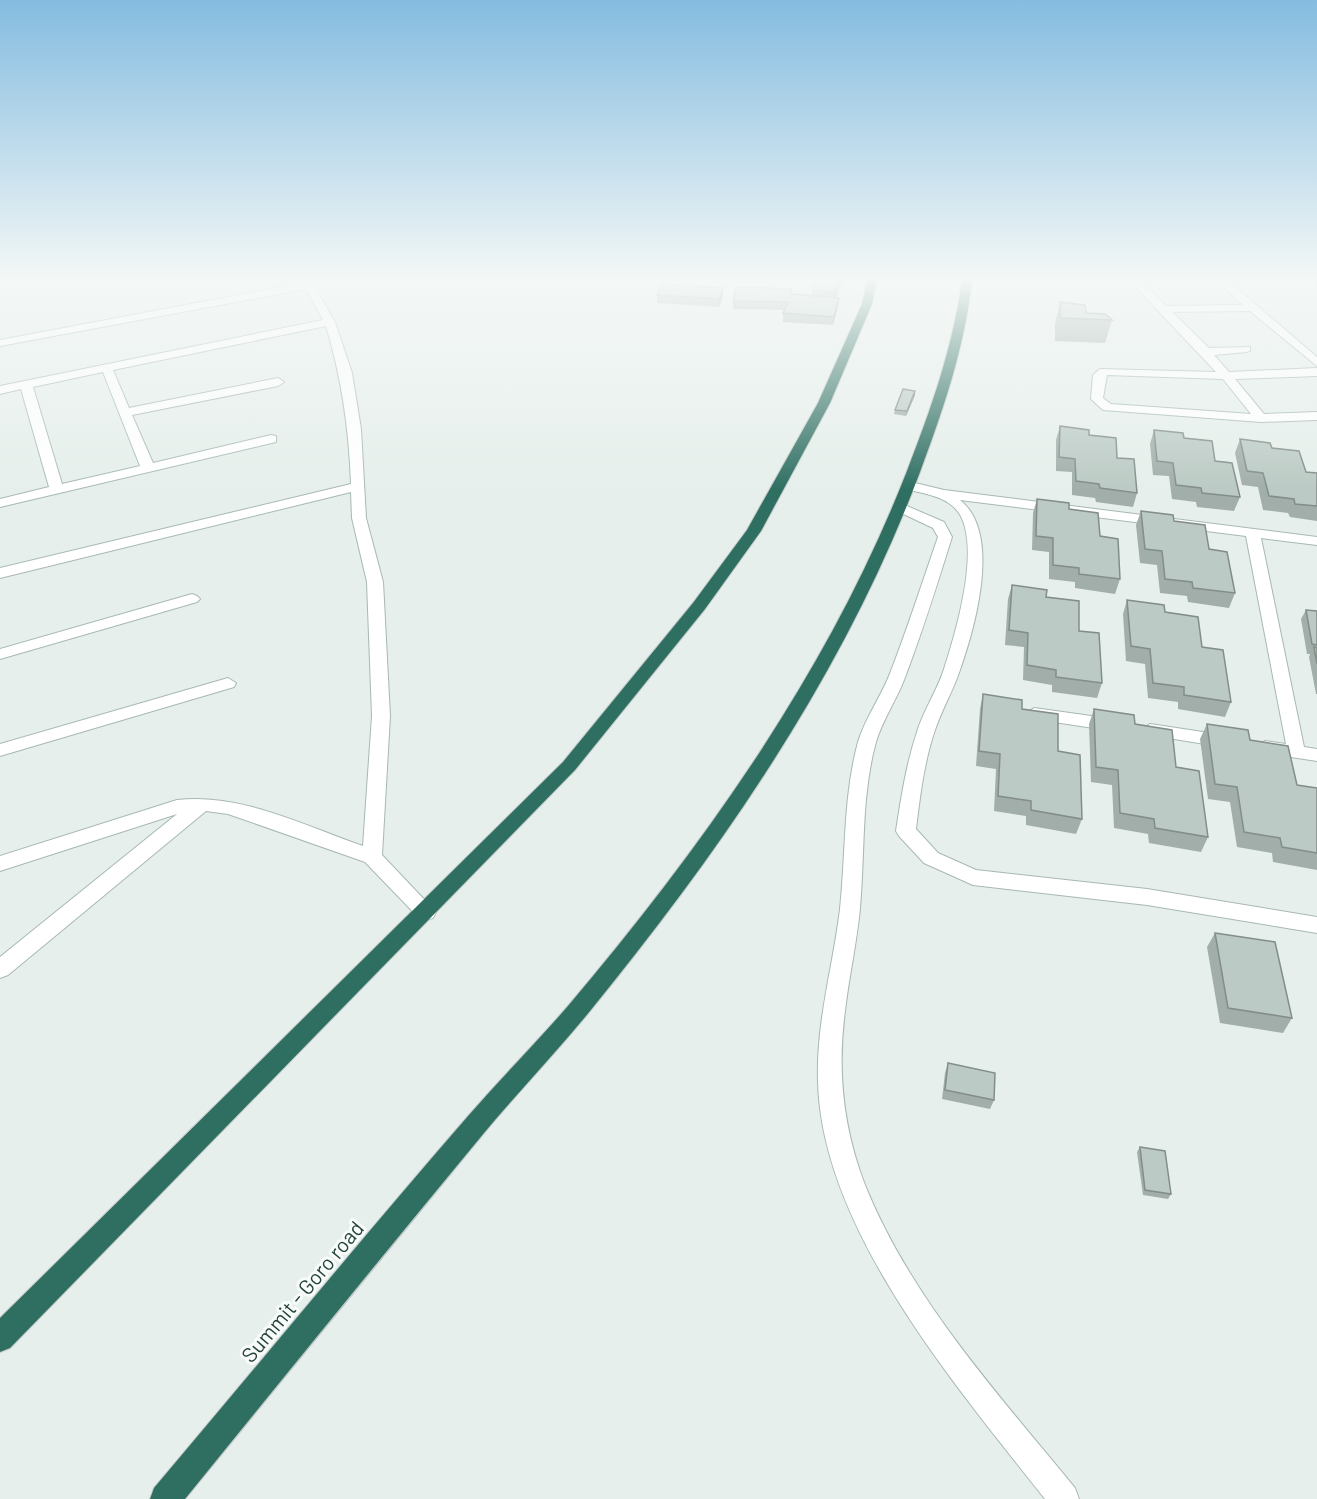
<svg xmlns="http://www.w3.org/2000/svg" width="1317" height="1499" font-family="Barlow,sans-serif">
	<rect width="100%" height="100%" fill="#e6efeb"/>
	<g fill="none" stroke-linecap="round" stroke-linejoin="round">
		<defs>
			<g id="street">
				<path d="M301,280H311L335,322L352,373L361,429L366,518L383,582L390,716L382,855L436,912L433,918L426,920L419,918L365,862L228,814L206,811L8,975L0,978V957L177,814L0,871V856L177,800C241,793 303,825 363,846L372,716L367,582L352,518L351,492L0,578V568L351,484C349,429 342,379 326,326L113,370L129,408L278,378L284,382L278,386L132,415L153,463L271,435L276,436V442L0,507V499L49,487L21,389L0,394V386L323,320L306,289L0,346V340L303,283ZM103,372L140,466L62,484L33,387Z"/>
				<path d="M1129,280H1140L1166,306L1243,305L1215,280H1227L1317,357V366L1250,311L1172,312L1209,348L1250,347V351L1246,352L1214,355L1229,372L1317,368V376L1235,379L1264,414L1317,412V420L1261,422L1103,410L1091,399L1093,375L1100,369L1216,372ZM1107,375L1223,379L1251,414L1111,404L1103,398Z"/>
				<polygon points="1304,280 1315,280 1317,290"/>
				<path d="M911,482L944,490L1317,537V545L1261,538L1304,747L1317,749V761L1265,753L1256,747L1265,741L1286,744L1246,536L960,500C1002,533 975,627 960,670C953,691 942,709 935,730C924,762 920,796 916,829L938,853L976,870L1147,889L1317,917V933L1147,905L973,885L924,863L899,836L896,831C901,798 906,765 917,732C923,711 937,691 944,669C956,632 981,548 959,513C947,496 925,494 906,489L904,486Z"/>
				<path d="M900,503L944,522L952,537C937,585 922,633 904,680C896,701 882,721 876,742C861,796 865,852 860,908C857,942 849,976 845,1011C837,1071 843,1128 865,1185C911,1299 998,1394 1075,1488L1079,1499H1045C957,1387 821,1229 818,1081C816,1022 833,967 840,909C846,853 843,797 858,742C865,719 880,698 889,676C907,630 922,583 938,537L933,528L895,510V504Z"/>
				<polygon points="192,594 197,596 200,599 197,602 0,659 0,649"/>
				<polygon points="228,678 236,683 234,687 0,756 0,744"/>
				<polygon points="1034,708 1113,719 1122,725 1113,731 1028,718 1025,714"/>
				<polygon points="1150,724 1223,735 1232,741 1223,747 1144,734 1141,730"/>
			</g>
			<g id="highway">
				<polygon points="867,280 877,280 872,304 830,403 761,531 705,609 575,770 10,1348 0,1352 0,1318 563,762 693,603 747,530 818,403 862,304"/>
				<path d="M962,280H972C965,347 943,410 920,472C846,670 723,848 590,1011C556,1053 518,1092 484,1133C383,1255 284,1377 185,1499H150L154,1488C259,1364 362,1238 469,1115C501,1078 536,1043 568,1006C704,845 830,669 907,471C931,409 953,347 962,280Z"/>
			</g>
		</defs>
		<use href="#street" stroke="#a8b8b2" stroke-width="2"/>
		<use href="#highway" stroke="#c2cac8" stroke-width="2"/>
		<use href="#street" fill="#fff" fill-rule="evenodd"/>
		<use href="#highway" fill="#2f6f62" fill-rule="evenodd"/>
	</g>
	<g fill="#a1aea9">
		<polygon points="816,280 843,280 836,298 839,298 838,306 833,325 783,322 783,313 785,310 733,309 733,301 812,295 812,290"/>
		<polygon points="723,288 723,296 719,307 657,303 657,295"/>
		<polygon points="1060,302 1086,313 1112,320 1105,343 1055,341 1055,324"/>
		<polygon points="915,395 906,416 894,414 895,410"/>
		<polygon points="1060,426 1089,435 1117,458 1137,493 1133,507 1096,502 1095,498 1072,495 1072,472 1056,471 1056,440"/>
		<polygon points="1154,430 1184,438 1215,461 1240,497 1234,511 1197,507 1196,502 1172,499 1169,476 1153,475 1150,444"/>
		<polygon points="1240,439 1272,448 1306,472 1317,473 1317,521 1290,517 1288,513 1263,510 1258,487 1242,485 1235,453"/>
		<polygon points="1037,499 1069,509 1100,536 1120,579 1115,594 1075,588 1075,582 1049,579 1049,552 1032,550 1033,513"/>
		<polygon points="1141,511 1174,521 1209,549 1235,593 1229,608 1188,602 1187,596 1160,593 1157,565 1140,563 1136,525"/>
		<polygon points="1012,585 1046,597 1079,631 1102,683 1097,698 1052,692 1052,685 1023,680 1024,647 1005,645 1008,599"/>
		<polygon points="1127,600 1165,612 1202,647 1231,702 1225,717 1178,709 1178,702 1148,698 1145,664 1126,661 1123,614"/>
		<polygon points="1306,610 1317,611 1317,694 1316,694 1309,657 1310,654 1307,654 1301,619"/>
		<polygon points="983,694 1022,709 1058,751 1082,819 1076,834 1026,825 1026,816 994,811 996,769 976,766 980,709"/>
		<polygon points="1094,709 1135,724 1176,767 1208,837 1201,852 1149,843 1148,834 1114,828 1112,785 1091,782 1089,724"/>
		<polygon points="1207,724 1250,740 1297,785 1317,788 1317,870 1273,862 1272,853 1237,847 1230,802 1208,799 1200,739"/>
		<polygon points="1215,933 1292,1018 1283,1033 1220,1023 1207,947"/>
		<polygon points="948,1063 994,1100 990,1109 942,1099 945,1073"/>
		<polygon points="1140,1147 1171,1194 1168,1199 1143,1195 1137,1152"/>
	</g>
	<g fill="#838d89">
		<polygon points="839,280 843,280 833,304 834,292"/>
		<polygon points="723,288 723,296 719,307 719,299"/>
		<polygon points="839,298 838,306 833,325 834,317"/>
		<polygon points="915,391 915,395 906,416 907,411"/>
	</g>
	<g fill="#bbcac4" stroke="#838d89" stroke-width="1.5">
		<polygon points="816,280 839,280 834,292 812,290"/>
		<polygon points="662,284 723,288 719,299 657,295"/>
		<polygon points="736,287 792,289 791,294 839,298 834,317 783,313 788,302 733,301"/>
		<polygon points="1060,302 1085,305 1086,313 1105,314 1112,320 1060,318"/>
		<polygon points="903,389 915,391 907,411 895,410"/>
		<polygon points="1060,426 1089,430 1089,435 1116,438 1117,458 1134,459 1137,493 1100,488 1099,484 1076,481 1075,459 1059,457"/>
		<polygon points="1154,430 1183,433 1184,438 1212,441 1215,461 1232,463 1240,497 1202,493 1201,488 1176,485 1173,463 1157,461"/>
		<polygon points="1240,439 1270,443 1272,448 1299,451 1306,472 1317,473 1317,506 1295,504 1294,499 1269,496 1263,473 1247,471"/>
		<polygon points="1037,499 1069,503 1069,509 1098,513 1100,536 1118,539 1120,579 1079,574 1079,568 1053,565 1053,538 1036,536"/>
		<polygon points="1141,511 1173,515 1174,521 1205,525 1209,549 1227,552 1235,593 1193,588 1192,582 1165,579 1162,551 1145,549"/>
		<polygon points="1012,585 1047,590 1046,597 1079,601 1079,631 1099,633 1102,683 1056,677 1056,670 1027,665 1028,633 1009,630"/>
		<polygon points="1127,600 1164,605 1165,612 1198,617 1202,647 1223,650 1231,702 1184,695 1184,687 1153,683 1150,649 1131,646"/>
		<polygon points="1306,610 1317,611 1317,645 1312,644"/>
		<polygon points="1314,647 1317,648 1317,664"/>
		<polygon points="983,694 1022,700 1022,709 1058,714 1058,751 1080,755 1082,819 1031,810 1031,801 998,796 1000,754 979,751"/>
		<polygon points="1094,709 1134,715 1135,724 1172,730 1176,767 1199,771 1208,837 1155,828 1154,819 1120,813 1118,770 1096,767"/>
		<polygon points="1207,724 1248,730 1250,740 1288,746 1297,785 1317,788 1317,853 1282,847 1280,838 1244,832 1237,787 1215,784"/>
		<polygon points="1215,933 1275,942 1292,1018 1228,1008"/>
		<polygon points="948,1063 995,1073 994,1100 945,1090"/>
		<polygon points="1140,1147 1165,1151 1171,1194 1145,1190"/>
	</g>
	<linearGradient id="sky" x2="0" y2="1"><stop stop-color="#84bce0"/><stop offset="0.57" stop-color="#f4f8f6"/><stop offset="1" stop-color="#f4f8f6" stop-opacity="0"/></linearGradient>
	<rect width="1317" height="490" fill="url(#sky)"/>
	<g text-anchor="middle" stroke-width="6" stroke-linejoin="round" paint-order="stroke">
		<g font-size="21" fill="#24423a" stroke="#f7fbf9">
			<text transform="translate(303 1292) rotate(-50)" y="7">Summit - Goro road</text>
		</g>
	</g>
</svg>
